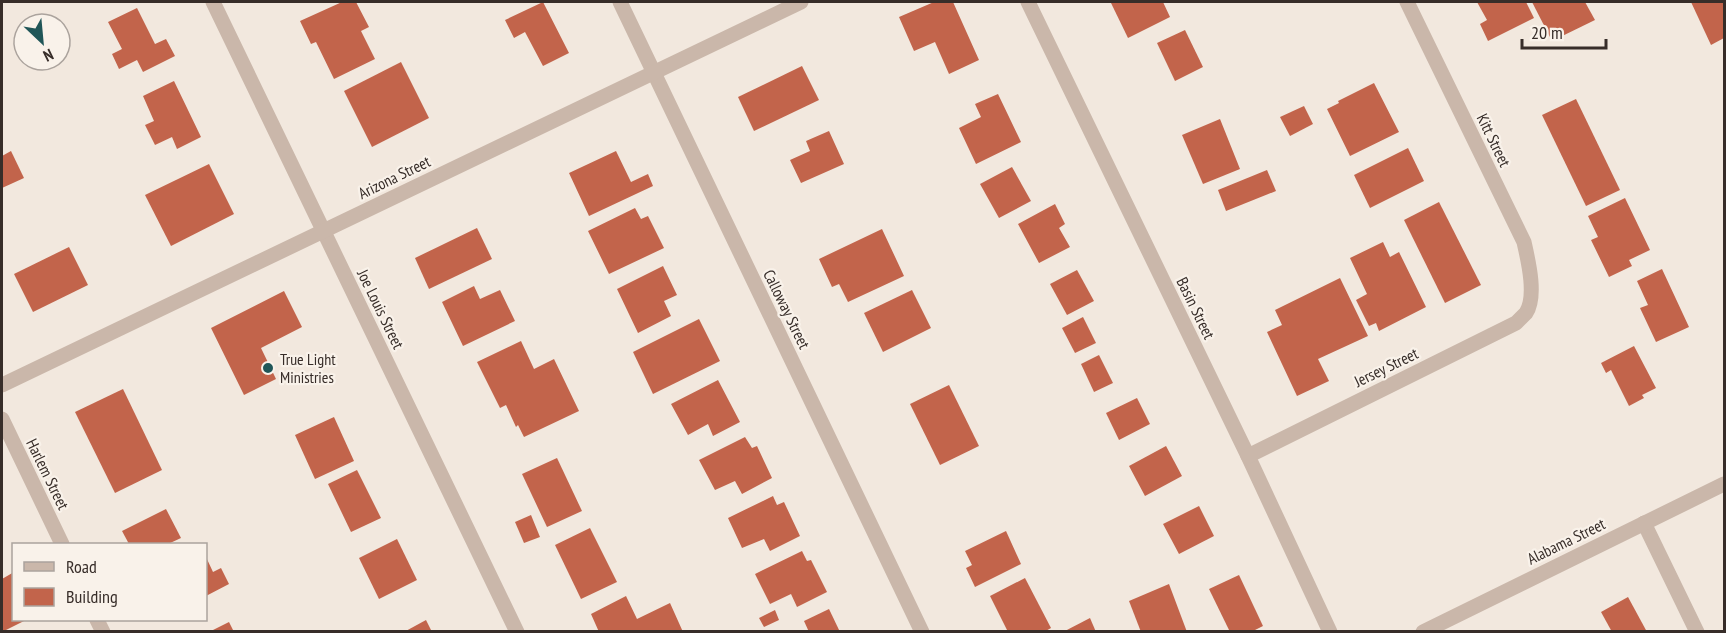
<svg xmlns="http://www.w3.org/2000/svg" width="1726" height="633" font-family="'PT Sans Narrow',sans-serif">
	<rect width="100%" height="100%" fill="#f2e8de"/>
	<g fill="#c2644b">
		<polygon points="342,2 356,2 369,27 361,31 375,59 334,79 316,42 311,44 300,21"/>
		<polygon points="543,2 569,53 543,66 525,32 514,38 505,20"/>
		<polygon points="934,2 953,2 979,60 949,74 935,42 914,51 899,17"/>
		<polygon points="1114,2 1163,2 1170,17 1128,38 1111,3"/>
		<polygon points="1477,2 1526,2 1534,18 1488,41 1480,24 1487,20"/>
		<polygon points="1532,2 1585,2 1595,20 1552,41"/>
		<polygon points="1691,2 1724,2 1724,38 1711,45"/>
		<polygon points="137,8 155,44 166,39 175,56 143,72 137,60 119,69 112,54 122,49 108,22"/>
		<polygon points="1185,30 1203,67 1175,81 1157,43"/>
		<polygon points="401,62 429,118 372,147 344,91"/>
		<polygon points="802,66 819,100 754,131 738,97"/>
		<polygon points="174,81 201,137 177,149 172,137 155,145 145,125 154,121 143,96"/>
		<polygon points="1374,83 1399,132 1350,156 1327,109 1339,103 1338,101"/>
		<polygon points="998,94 1021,142 976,164 959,128 981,117 975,104"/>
		<polygon points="1576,99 1620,190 1586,206 1542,115"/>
		<polygon points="1304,106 1313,124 1290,136 1280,117"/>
		<polygon points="1220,119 1240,169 1203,184 1182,135"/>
		<polygon points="829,131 844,164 801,183 790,160 810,151 806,141"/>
		<polygon points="1408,148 1424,181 1370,208 1354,175"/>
		<polygon points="11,151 24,178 2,188 2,156"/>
		<polygon points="616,151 631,182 648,174 653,186 589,216 569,173"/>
		<polygon points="209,164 234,214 171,246 145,195"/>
		<polygon points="1012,167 1031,201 999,218 980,184"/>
		<polygon points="1267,170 1276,191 1226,211 1218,190"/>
		<polygon points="1625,198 1650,250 1629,260 1632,266 1609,277 1591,240 1598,237 1588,216"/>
		<polygon points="1439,202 1481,285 1445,303 1404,220"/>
		<polygon points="1055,204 1065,224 1059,228 1070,247 1039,263 1018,224"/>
		<polygon points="635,208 641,219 648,216 664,248 609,274 588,231"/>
		<polygon points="477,228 492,259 429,289 415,258"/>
		<polygon points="882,229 904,276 848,302 839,284 832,287 819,259"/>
		<polygon points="1383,242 1390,257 1399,252 1426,307 1379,331 1376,323 1369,326 1356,300 1367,294 1350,258"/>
		<polygon points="69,247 88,285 33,312 14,274"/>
		<polygon points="663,266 677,295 664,301 671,316 638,333 617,289"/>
		<polygon points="1662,269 1689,327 1656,342 1640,308 1648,305 1637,281"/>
		<polygon points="1077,270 1094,301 1067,315 1050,284"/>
		<polygon points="1340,278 1368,336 1318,359 1329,381 1297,396 1267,332 1282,325 1275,310"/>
		<polygon points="474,286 480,299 500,290 515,321 463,346 442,302"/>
		<polygon points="912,290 931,328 883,352 864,313"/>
		<polygon points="284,291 302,327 261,348 276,379 244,395 211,328"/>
		<polygon points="1083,317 1096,343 1075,353 1062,328"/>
		<polygon points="699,319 720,361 653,394 633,352"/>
		<polygon points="521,341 534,369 554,359 579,411 524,437 518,425 516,427 506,405 500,408 477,362"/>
		<polygon points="1634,346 1656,388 1642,395 1644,398 1629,406 1611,370 1606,373 1601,363"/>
		<polygon points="1099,355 1113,383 1094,392 1081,364"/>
		<polygon points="718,380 740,422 713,436 708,424 688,435 671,404"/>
		<polygon points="949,385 979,446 940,465 910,404"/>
		<polygon points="123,389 162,470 115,493 75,412"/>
		<polygon points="1137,398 1150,424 1119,440 1106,413"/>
		<polygon points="334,417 354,461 315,479 295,435"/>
		<polygon points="745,437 752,448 757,446 772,478 742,494 735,481 715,490 699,460"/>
		<polygon points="1166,446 1182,476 1145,496 1129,466"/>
		<polygon points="557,458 582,511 547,527 522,474"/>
		<polygon points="357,470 381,518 351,532 328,484"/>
		<polygon points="773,496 777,505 784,502 800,536 770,551 764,539 742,548 728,518"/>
		<polygon points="1199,506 1214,536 1179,554 1163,524"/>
		<polygon points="166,509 181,538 168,544 129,544 122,531"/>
		<polygon points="531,515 540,537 524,543 515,522"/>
		<polygon points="590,528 617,582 581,599 555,545"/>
		<polygon points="1006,531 1021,564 975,587 966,568 972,565 965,551"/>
		<polygon points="397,539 417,580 379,599 359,558"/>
		<polygon points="802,551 807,561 811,560 827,592 797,607 791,594 770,604 755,574"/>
		<polygon points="206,557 213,572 221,568 229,584 206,596"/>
		<polygon points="14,572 14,620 26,620 2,632 2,579"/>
		<polygon points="1239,575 1263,626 1251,632 1230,632 1209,589"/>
		<polygon points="1025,578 1051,628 1044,632 1008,632 990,596"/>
		<polygon points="1169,584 1187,632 1141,632 1129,601"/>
		<polygon points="626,596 637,619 670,603 683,632 599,632 591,614"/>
		<polygon points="1628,597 1647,632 1612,632 1601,612"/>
		<polygon points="829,609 840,632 809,632 804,621"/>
		<polygon points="775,610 779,620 764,627 759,618"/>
		<polygon points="1090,618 1096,632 1063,632"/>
		<polygon points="426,620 432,632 404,632"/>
		<polygon points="229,622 234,632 209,632"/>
	</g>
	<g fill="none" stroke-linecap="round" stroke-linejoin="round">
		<g stroke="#cab7aa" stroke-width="15">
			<polyline points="213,2 517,632"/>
			<polyline points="620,2 922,632"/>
			<polyline points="1028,2 1248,456 1330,632"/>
			<polyline points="2,385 801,2"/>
			<polyline points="2,419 62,544"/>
			<path d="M1248,456L1516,323C1519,320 1523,316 1526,313C1537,296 1528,260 1524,242L1407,2"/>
			<polyline points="1644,523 1697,632"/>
			<polyline points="97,620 103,632"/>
			<polyline points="1423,632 1724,484"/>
		</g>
	</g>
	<circle fill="#205658" stroke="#f9f2ea" stroke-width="2" cx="268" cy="368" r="6"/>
	<g text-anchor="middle" stroke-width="4.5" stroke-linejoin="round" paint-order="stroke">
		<g font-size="16" fill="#372d29" stroke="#f9f2ea">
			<text transform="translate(1494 140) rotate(64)" y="6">Kitt Street</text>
			<text transform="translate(394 177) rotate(-26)" y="6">Arizona Street</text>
			<text transform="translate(1196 308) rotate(64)" y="6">Basin Street</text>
			<text transform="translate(381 309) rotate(64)" y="6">Joe Louis Street</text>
			<text transform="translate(787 309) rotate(64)" y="6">Calloway Street</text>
			<text transform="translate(1386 367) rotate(-26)" y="6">Jersey Street</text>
			<text transform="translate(48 474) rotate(64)" y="6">Harlem Street</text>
			<text transform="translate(1566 541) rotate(-26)" y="6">Alabama Street</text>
		</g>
		<g font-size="16" fill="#372d29" stroke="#f9f2ea" text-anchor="start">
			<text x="280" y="365">True Light<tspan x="280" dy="18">Ministries</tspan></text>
		</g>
	</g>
	<rect width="1726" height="633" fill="none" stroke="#372d29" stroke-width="6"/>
	<rect x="12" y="543" width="195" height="78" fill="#f9f2ea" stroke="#aba39d" stroke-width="1.5"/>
	<rect x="24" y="562" width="30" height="9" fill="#cab7aa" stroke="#aba39d" stroke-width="1.5"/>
	<text x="66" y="573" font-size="18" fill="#372d29">Road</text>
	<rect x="24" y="588" width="30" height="18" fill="#c2644b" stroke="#aba39d" stroke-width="1.5"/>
	<text x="66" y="603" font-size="18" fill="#372d29">Building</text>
	<g transform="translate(42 42) rotate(154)"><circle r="28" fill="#f9f2ea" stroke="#aba39d" stroke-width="1.5"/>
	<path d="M0-4.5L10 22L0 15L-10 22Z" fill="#205658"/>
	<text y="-9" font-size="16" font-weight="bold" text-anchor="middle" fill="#372d29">N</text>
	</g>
	<path d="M1522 39v9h84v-9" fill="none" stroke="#372d29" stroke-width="3"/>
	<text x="1531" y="39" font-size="18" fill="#372d29" stroke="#f9f2ea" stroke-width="4.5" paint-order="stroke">20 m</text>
</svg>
